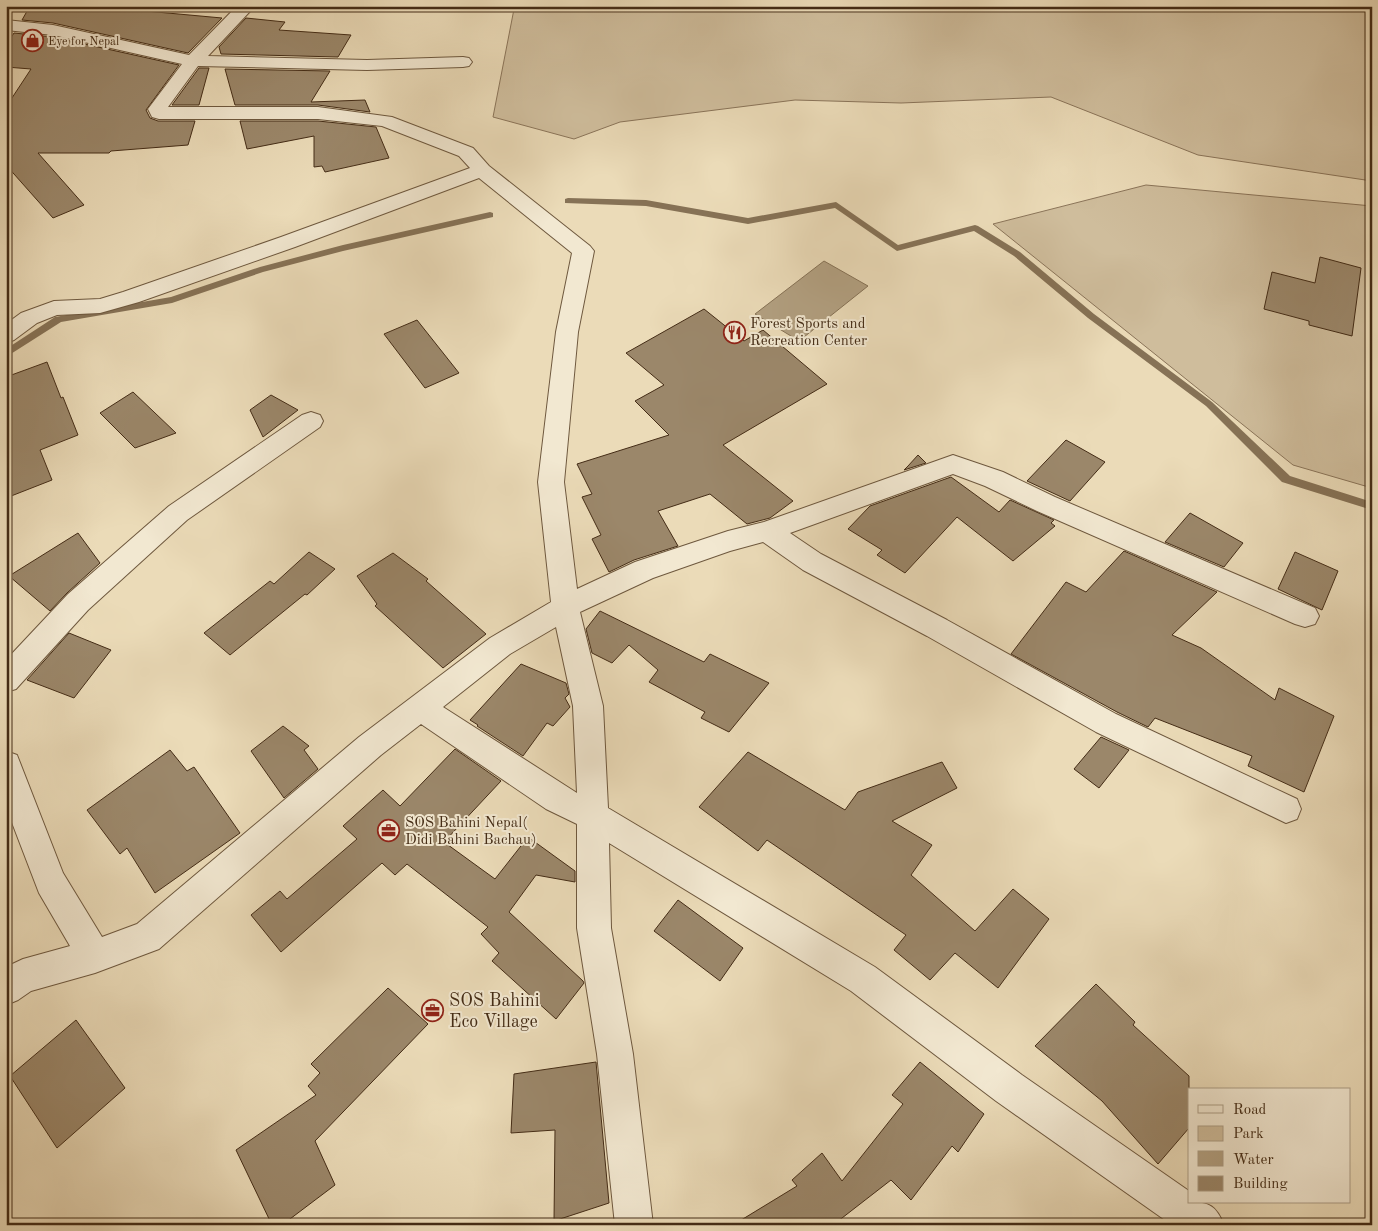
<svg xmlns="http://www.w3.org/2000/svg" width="1378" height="1231" font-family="'Old Standard TT',serif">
	<rect width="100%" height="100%" fill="#ebdbb8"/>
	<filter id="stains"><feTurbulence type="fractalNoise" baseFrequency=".004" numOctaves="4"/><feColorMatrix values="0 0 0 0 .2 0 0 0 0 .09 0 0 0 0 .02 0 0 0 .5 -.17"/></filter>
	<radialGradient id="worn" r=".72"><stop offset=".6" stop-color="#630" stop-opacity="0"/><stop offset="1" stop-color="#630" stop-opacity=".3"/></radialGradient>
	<g fill="#cfbd9c" stroke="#8a7459">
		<polygon points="482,6 1372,6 1372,181 1198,155 1051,97 901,103 795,100 620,122 574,139 493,117 514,9"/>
		<polygon points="1146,185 1372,206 1372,488 1293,465 993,224"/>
	</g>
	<polygon fill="#b2a081" stroke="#867256" points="824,261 868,286 799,341 755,314"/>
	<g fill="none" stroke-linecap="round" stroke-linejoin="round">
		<g fill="#867256" fill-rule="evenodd">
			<polygon points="568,198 646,200 748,218 836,202 898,245 975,225 978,226 1020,252 1094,314 1212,402 1290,476 1372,502 1372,510 1282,482 1206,406 1088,318 1014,256 974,231 897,251 835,208 748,224 646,206 565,203 565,199"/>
			<polygon points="490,212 493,213 493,217 343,251 263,272 172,303 61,322 6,357 6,349 55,317 171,297 260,267 343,245"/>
		</g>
	</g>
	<g fill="#9b876a" stroke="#442c16">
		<polygon points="30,6 91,6 222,18 188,53 53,23 22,20"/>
		<polygon points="246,18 285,22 279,30 351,35 338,57 221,54 219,47"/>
		<polygon points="14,33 53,37 179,65 146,110 150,118 158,121 195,121 188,145 111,151 109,153 38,153 84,205 53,218 6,165 6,107 31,69 6,67 6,45"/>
		<polygon points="199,68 209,68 199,105 172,105"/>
		<polygon points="225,69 330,71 311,102 365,100 370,112 318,105 235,105"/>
		<polygon points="240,121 318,121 376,127 389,158 325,172 322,166 314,167 314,136 247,149"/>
		<polygon points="1320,257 1361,268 1352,336 1309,325 1309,321 1264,309 1272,272 1315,283"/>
		<polygon points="704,309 744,341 763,330 827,384 723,445 793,501 770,518 747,524 710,494 658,511 678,546 634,560 609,572 592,539 601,535 582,497 592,494 577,464 669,435 635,401 664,385 626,353"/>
		<polygon points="417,320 459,373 425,388 384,334"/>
		<polygon points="47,362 61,398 63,397 78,435 40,450 52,480 6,498 6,377"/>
		<polygon points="133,392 176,433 135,448 100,413"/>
		<polygon points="271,395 298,410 263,437 250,410"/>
		<polygon points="1066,440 1105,462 1070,501 1027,481"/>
		<polygon points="918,455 926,463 904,470 908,466"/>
		<polygon points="951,477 999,512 1010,500 1054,520 1051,523 1055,526 1013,561 957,517 905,573 877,555 882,550 848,529 870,506"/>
		<polygon points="1190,513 1243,543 1224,567 1165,542"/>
		<polygon points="78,533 100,563 67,593 50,611 9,576"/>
		<polygon points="1124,551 1217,592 1172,635 1201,648 1275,700 1279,688 1334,716 1304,792 1248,766 1252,756 1155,718 1148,727 1117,712 1011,654 1066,582 1086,592"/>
		<polygon points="309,552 335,569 307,595 305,594 230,655 204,633 270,581 274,584"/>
		<polygon points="1295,552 1338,571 1322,610 1278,589"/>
		<polygon points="393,553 428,579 426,581 486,634 443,668 375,606 377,604 357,576"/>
		<polygon points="600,611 704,662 710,654 769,683 729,732 701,718 705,712 649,682 658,670 629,645 612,663 592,653 586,629"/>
		<polygon points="69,633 111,650 74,698 27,680"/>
		<polygon points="521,664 566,683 569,694 565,698 570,707 553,726 547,723 523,756 477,726 478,725 470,720"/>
		<polygon points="283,726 309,746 304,750 318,769 284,798 251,751"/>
		<polygon points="1101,737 1129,750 1099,788 1074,769"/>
		<polygon points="455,749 501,781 444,842 495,879 528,837 575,871 575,882 536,875 509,912 583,981 584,983 556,1019 492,961 499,953 481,934 488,927 407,864 395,875 382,863 281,952 251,915 280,891 287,899 357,839 343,826 383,790 400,806"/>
		<polygon points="170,750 187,771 194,767 240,833 155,893 127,848 120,854 87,810"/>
		<polygon points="748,752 845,810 858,792 942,762 957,788 892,821 932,845 911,875 975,931 1013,889 1049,919 998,988 955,953 930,980 894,950 906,935 767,840 758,851 699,807"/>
		<polygon points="678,900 743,948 720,981 654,931"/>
		<polygon points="1096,984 1135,1022 1133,1025 1189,1076 1189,1128 1158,1164 1102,1101 1035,1046"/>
		<polygon points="388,988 428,1024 315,1141 335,1185 282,1225 272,1225 236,1150 316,1095 308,1086 320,1073 311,1064"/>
		<polygon points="76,1020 125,1088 57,1148 10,1076"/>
		<polygon points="596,1062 609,1203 554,1221 555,1130 511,1133 514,1074"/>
		<polygon points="920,1062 984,1114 958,1152 952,1146 911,1200 891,1180 833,1225 733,1225 797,1186 792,1180 822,1153 842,1181 903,1104 892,1095"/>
	</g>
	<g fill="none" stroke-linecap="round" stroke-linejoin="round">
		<defs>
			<g id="street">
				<path d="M237,6H255L208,56L367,60L463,57L469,58L472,62L469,66L463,67L367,70L198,66L168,107H318L392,117L473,148L489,166L590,246L594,251L578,332L564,482L577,589L635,562L728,531L764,522L953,455L1003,472L1055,497L1315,608L1319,616L1315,624L1305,627L1295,624L1037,511L985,486L953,474L790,533L821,554L947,620L1116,714L1297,799L1301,809L1297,819L1286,823L1096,732L927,636L803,570L763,542L730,551L653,578L580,612L603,706L608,808L875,967L1022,1075L1189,1191V1202C1210,1202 1216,1206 1224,1225H1172L996,1101L851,991L609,843L611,928L633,1054L653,1225H615L597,1054L577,928V824L546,809L421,724L381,755L159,949L95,973L31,991L18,1000L6,1005V967L23,959L70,946L39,893L6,807V751L17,755L63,873L102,937L137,924L359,737L490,638L551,602L538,482L556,332L572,253L479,178L295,247L139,302L100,313L57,315L37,323L14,340L6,343V324L21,313L54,301L100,299L123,292L281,237L470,168L459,156L382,126L318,119H159L152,117L148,109L182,64L53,35L6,30V20L53,25L189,55ZM556,627L573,706L577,793L443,707L510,654Z"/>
				<polygon points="311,412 320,415 323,421 320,427 187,520 88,610 16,689 6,692 6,660 68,594 169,506 302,415"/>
			</g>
		</defs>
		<use href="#street" stroke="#6e583e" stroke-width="2"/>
		<use href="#street" fill="#f2e8d1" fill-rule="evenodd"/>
	</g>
	<defs>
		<symbol id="shop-ring" viewBox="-11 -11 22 22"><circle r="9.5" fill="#f2e8d1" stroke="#8f2418" stroke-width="1.5"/><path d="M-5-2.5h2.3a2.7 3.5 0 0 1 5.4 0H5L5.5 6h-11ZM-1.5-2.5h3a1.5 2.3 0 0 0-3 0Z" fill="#8f2418"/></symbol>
		<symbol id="restaurant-ring" viewBox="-11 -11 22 22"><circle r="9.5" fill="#f2e8d1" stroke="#8f2418" stroke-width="1.5"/><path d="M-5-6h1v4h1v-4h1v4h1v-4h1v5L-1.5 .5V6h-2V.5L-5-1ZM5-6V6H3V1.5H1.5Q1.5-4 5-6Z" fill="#8f2418"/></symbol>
		<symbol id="office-ring" viewBox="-11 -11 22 22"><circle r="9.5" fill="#f2e8d1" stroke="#8f2418" stroke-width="1.5"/><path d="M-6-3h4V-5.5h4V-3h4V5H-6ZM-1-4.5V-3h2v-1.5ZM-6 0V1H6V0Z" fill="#8f2418"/></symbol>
	</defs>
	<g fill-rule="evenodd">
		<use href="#shop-ring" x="20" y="28" width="25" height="25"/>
		<use href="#restaurant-ring" x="722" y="320" width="25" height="25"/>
		<use href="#office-ring" x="376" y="818" width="25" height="25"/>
		<use href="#office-ring" x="420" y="998" width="25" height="25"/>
	</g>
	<g text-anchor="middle" stroke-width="4" stroke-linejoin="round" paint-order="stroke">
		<g font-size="12" fill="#442c16" stroke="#f2e8d1" text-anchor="start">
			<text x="48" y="45">Eye for Nepal</text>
		</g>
		<g font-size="15" fill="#442c16" stroke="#f2e8d1" text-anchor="start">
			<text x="750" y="328">Forest Sports and<tspan x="750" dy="17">Recreation Center</tspan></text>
			<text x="405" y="827">SOS Bahini Nepal(<tspan x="405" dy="17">Didi Bahini Bachau)</tspan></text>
		</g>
		<g font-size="18" fill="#442c16" stroke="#f2e8d1" text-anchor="start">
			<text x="449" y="1006">SOS Bahini<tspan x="449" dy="21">Eco Village</tspan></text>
		</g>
	</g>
	<rect width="1378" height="1231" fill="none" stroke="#ebdbb8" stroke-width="25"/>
	<rect x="8" y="8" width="1363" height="1216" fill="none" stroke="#442c16" stroke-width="2.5"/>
	<rect x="12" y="12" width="1353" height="1206" fill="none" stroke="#442c16"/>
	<rect x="1188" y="1088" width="162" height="115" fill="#f2e8d1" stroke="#ac9d86"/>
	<rect x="1198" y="1105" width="25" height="8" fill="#f2e8d1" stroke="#ac9d86"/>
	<text x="1233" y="1114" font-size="15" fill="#442c16">Road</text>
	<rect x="1198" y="1126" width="25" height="15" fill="#cfbd9c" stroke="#ac9d86"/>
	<text x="1233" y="1138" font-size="15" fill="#442c16">Park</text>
	<rect x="1198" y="1151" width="25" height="15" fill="#b2a081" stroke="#ac9d86"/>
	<text x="1233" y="1164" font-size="15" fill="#442c16">Water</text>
	<rect x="1198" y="1176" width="25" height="15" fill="#9b876a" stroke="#ac9d86"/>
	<text x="1233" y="1188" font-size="15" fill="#442c16">Building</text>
	<rect width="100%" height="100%" filter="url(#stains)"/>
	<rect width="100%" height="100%" fill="url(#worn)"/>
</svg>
